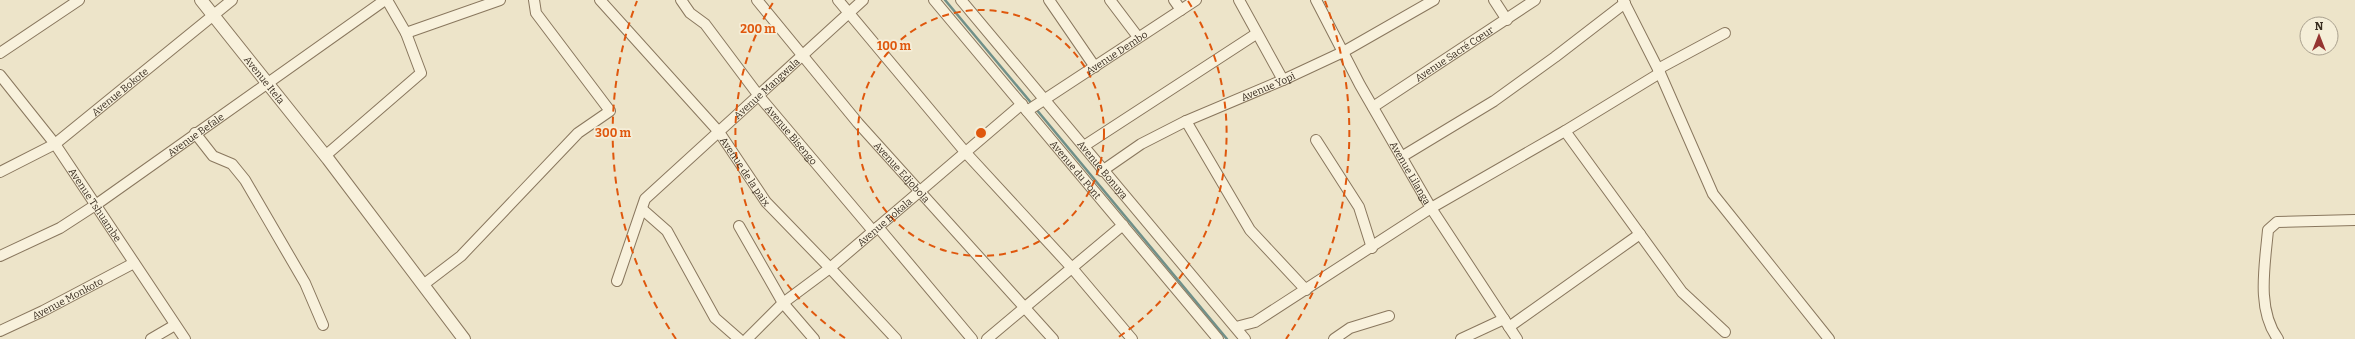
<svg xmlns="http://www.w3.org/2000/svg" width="2355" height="339" font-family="Bitter,serif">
	<rect width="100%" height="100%" fill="#ede4c9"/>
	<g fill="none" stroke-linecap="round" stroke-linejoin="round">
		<g stroke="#709089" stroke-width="2.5">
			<polyline points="945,0 1033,105"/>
			<polyline points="1036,109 1227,339"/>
		</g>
		<defs>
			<g id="minor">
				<path id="s1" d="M600,0L719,132L766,202L830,268L896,339"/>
				<path id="s2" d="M681,0L690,13L705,24L759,96L873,231"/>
				<path id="s3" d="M757,0L858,123L1053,339"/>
				<polyline points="838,0 966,153 1072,268 1132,339"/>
				<path id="s4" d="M934,0L1218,339"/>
				<path id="s5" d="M961,0L1245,339"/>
				<polyline points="1049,0 1095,67"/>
				<polyline points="1110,0 1138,37"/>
				<polyline points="1174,0 1181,10"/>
				<polyline points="1239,0 1283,80"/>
				<path id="s6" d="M1316,0L1360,85L1431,208L1517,339"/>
				<polyline points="1494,0 1507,20"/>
				<polyline points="1623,0 1660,73 1713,194 1829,339"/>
				<polyline points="406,33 500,0"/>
				<polyline points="0,53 79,0"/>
				<polyline points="1658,69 1725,33"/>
				<path id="s7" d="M0,75L55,144L185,339"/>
				<path id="s8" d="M1373,107L1535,0"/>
				<path id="s9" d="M1027,111L1196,0"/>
				<polyline points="1186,121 1250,230 1306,290"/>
				<polyline points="1565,131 1682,292 1725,332"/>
				<polyline points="195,133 213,156 232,164 245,180 305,283 323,325"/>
				<polyline points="1316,140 1359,207 1372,248"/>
				<polyline points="1084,146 1256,34"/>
				<polyline points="325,156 421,73 406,33 387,0"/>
				<polyline points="1403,156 1494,101 1555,57 1625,3"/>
				<path id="s10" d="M1102,171L1141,144L1186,121L1283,80L1343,52L1434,0"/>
				<path id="s11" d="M0,172L55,144L232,0"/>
				<polyline points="642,209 667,231 715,318 739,339"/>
				<polyline points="739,226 783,303 814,339"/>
				<polyline points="878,227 972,339"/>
				<path id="s12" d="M0,256L60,228L97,204L385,0"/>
				<path id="s13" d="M617,281L645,199L863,0"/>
				<polyline points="423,285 461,256 578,133 610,111 536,13 534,0"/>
				<polyline points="1236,327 1255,322 1431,208 1565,131 1660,73"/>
				<polyline points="1509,327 1640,234"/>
				<path id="s14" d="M0,331L43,311L134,263"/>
				<polyline points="151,339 175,325"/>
				<path id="s15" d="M747,339L783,303L830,268L1022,104"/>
				<polyline points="987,339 1123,225"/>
				<polyline points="1334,339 1350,328 1389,316"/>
				<polyline points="1461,339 1504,319"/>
				<path d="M2278,339C2256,309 2265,265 2268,230L2277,222L2355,220"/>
			</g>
			<g id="tertiary">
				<path id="s16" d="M201,0L328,159L464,339"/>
			</g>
		</defs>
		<use href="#minor" stroke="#89775e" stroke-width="12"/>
		<use href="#tertiary" stroke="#89775e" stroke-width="14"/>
		<use href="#minor" stroke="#f8f1dc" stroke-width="10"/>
		<use href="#tertiary" stroke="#f8f1dc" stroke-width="12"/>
	</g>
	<g fill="none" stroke="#df570d" stroke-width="2" stroke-dasharray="7 5">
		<circle cx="981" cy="133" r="123"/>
		<path d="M845 338A246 246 0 0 1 774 1M1188 1A246 246 0 0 1 1117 338"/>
		<path d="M676 339A368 368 0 0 1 637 1M1325 1A368 368 0 0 1 1286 339"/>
	</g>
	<g text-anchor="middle" stroke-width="3.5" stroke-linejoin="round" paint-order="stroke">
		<g font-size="10" fill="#3a2e21" stroke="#f5eed8">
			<text dy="4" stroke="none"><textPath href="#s9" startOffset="107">Avenue Dembo</textPath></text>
			<text dy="4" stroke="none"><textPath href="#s8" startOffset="97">Avenue Sacré Cœur</textPath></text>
			<text dy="4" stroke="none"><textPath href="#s16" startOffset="102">Avenue Itela</textPath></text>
			<text dy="4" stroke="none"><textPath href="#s10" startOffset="187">Avenue Yopi</textPath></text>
			<text dy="4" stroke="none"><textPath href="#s13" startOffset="251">Avenue Mangwala</textPath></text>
			<text dy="4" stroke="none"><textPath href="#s11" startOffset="145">Avenue Bokote</textPath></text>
			<text dy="4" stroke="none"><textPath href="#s12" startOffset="231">Avenue Befale</textPath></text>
			<text dy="4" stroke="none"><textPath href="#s2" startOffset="175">Avenue Bisengo</textPath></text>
			<text dy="4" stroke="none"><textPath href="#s4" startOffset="221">Avenue du Pont</textPath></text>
			<text dy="4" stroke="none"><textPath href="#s5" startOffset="221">Avenue Bonuya</textPath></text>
			<text dy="4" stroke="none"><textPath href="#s1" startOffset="225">Avenue de la paix</textPath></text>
			<text dy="4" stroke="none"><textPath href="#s3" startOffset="225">Avenue Edjobola</textPath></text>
			<text dy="4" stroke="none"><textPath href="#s6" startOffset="197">Avenue Lilanga</textPath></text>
			<text dy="4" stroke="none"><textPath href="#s7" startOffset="161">Avenue Tshuambe</textPath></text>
			<text dy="4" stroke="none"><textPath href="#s15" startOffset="181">Avenue Bokala</textPath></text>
			<text dy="4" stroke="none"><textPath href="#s14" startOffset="75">Avenue Monkoto</textPath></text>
		</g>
	</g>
	<circle cx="981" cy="133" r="6" fill="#df570d" stroke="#f5eed8" stroke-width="2"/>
	<g font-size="12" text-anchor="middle" font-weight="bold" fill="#df570d" stroke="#f5eed8" stroke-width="3.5" stroke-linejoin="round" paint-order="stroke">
		<text x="758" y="33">200 m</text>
		<text x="894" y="50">100 m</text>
		<text x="613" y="137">300 m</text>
	</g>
	<g transform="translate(2319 36)"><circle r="19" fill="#f5eed8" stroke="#aaa18f"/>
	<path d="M0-3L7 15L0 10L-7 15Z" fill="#953431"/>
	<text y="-6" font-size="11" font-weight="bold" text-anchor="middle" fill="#3a2e21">N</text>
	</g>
</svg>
